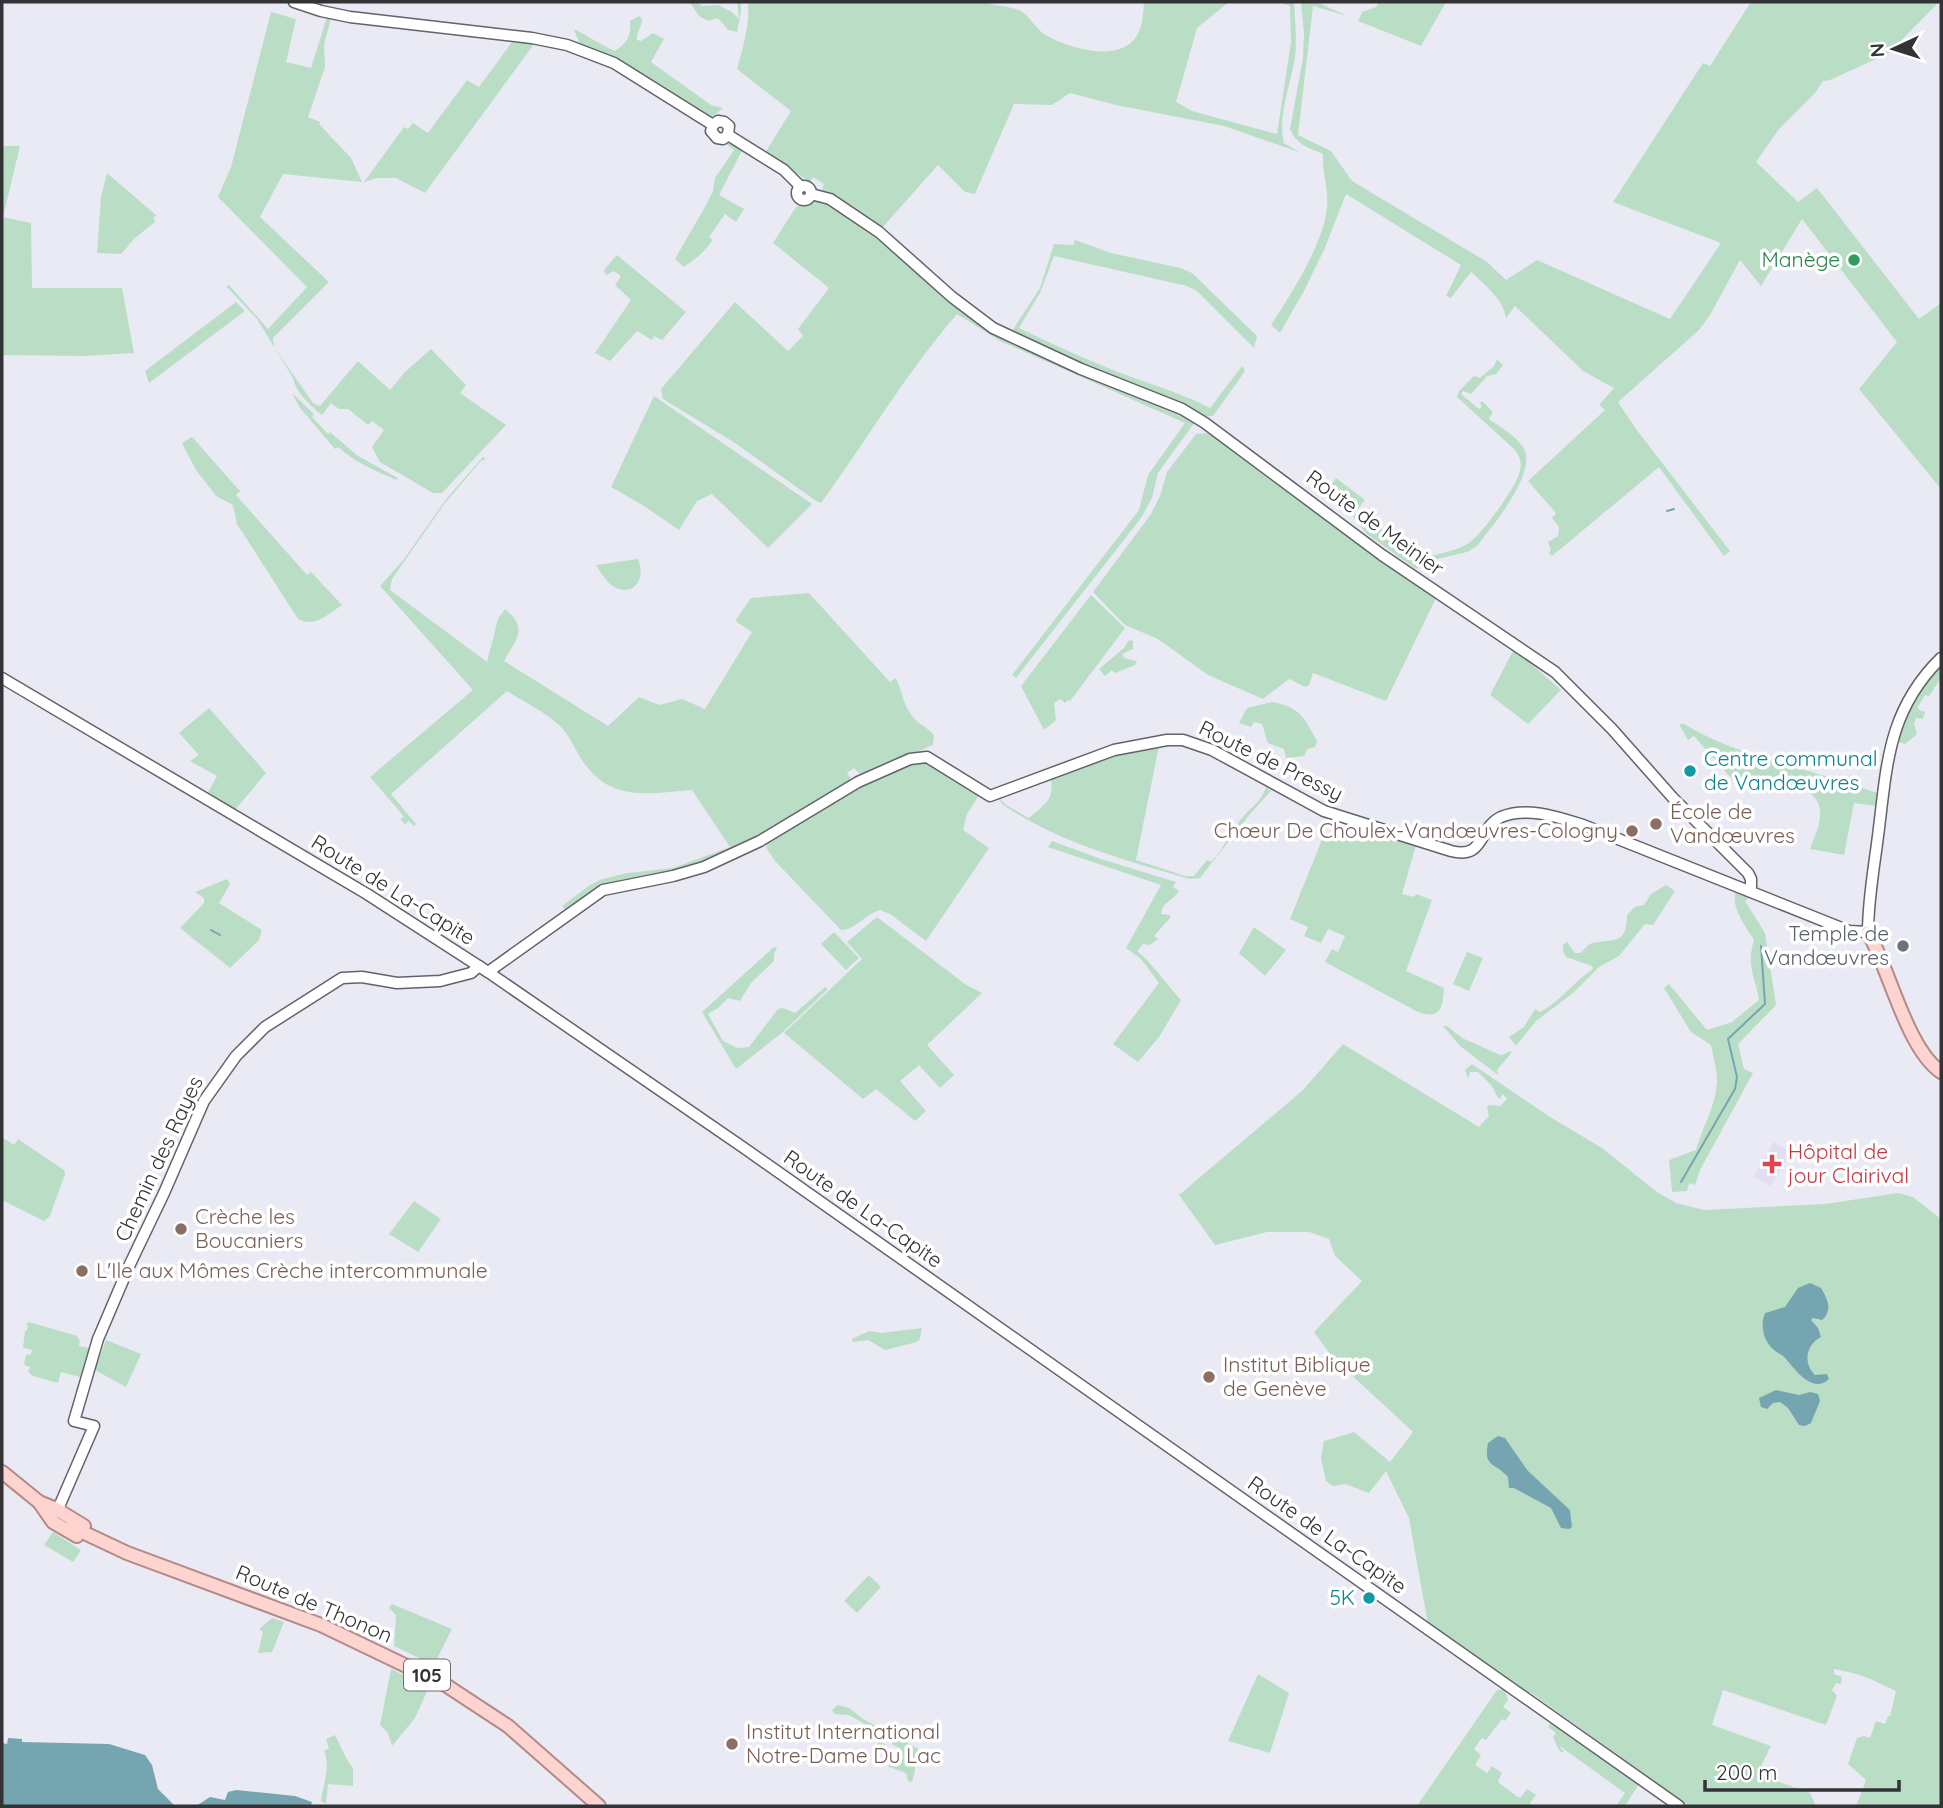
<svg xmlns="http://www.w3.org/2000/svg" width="1943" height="1808" font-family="Quicksand,sans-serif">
	<rect width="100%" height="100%" fill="#eaeaf4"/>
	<polygon fill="#e3ddf3" points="1774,1142 1791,1152 1770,1186 1754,1176"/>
	<g fill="#badec5">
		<polygon points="681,2 696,2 703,6 718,5 732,12 739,19 737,2 741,2 741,11 737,32 728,30 718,18 708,21 699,16 691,4"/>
		<path d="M748,2H984C995,6 1010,6 1021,11C1030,16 1035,28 1044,34C1067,48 1121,65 1138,34C1143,24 1143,13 1144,2H1229L1197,28L1176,102L1192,111L1277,134L1291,42L1290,6L1279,2H1294C1295,20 1297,38 1295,57C1291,84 1277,116 1284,143L1299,152L1224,126L1116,105L1070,93L1052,105L1014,104L975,194L965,192L938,165L881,229L822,190L824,184L813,177L810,182L765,153L791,111L737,69C743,47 750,25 748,2Z"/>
		<path d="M1301,2H1317L1347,16L1313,6L1298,135L1331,151L1352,181L1487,262L1506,280L1537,260L1670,319L1721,243L1613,202L1703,63L1710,66L1751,2H1939L1889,53L1830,80L1823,81L1815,93L1779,129L1756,162L1798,202L1817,188L1919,319L1941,303V489L1859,389L1897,342L1802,219L1761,286L1740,260L1710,315L1699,330L1618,402L1636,429L1730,551L1724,556L1659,467L1552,556L1549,553L1551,550L1548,542L1558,536L1559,527L1552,518L1556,513L1528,481L1605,410L1599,405L1614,388L1583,371L1515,306L1506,318C1504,300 1484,284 1471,272L1451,298L1446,296L1461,265L1346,194L1324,250L1305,289L1280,333L1271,325C1291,294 1323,245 1327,208C1329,190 1322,172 1323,154C1309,147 1298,147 1290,129L1303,58L1304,34Z"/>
		<polygon points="1379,2 1446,2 1421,46 1358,21 1362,12 1376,7"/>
		<path d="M271,12L296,19L286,62L311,68L327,17L331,18L324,45L325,67L308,117L320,122L319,124L351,158L362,182L283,174L260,217L329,282L273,338L274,347L313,403L320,406L358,361L390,390L405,372L431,349L466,385L460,393L506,425L442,493H433L380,462L372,447L384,430L372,421L368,425L348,409H339L331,403L322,415C311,406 296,393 293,378L257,319L226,286L229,285L268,329L307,287L218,197L231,167Z"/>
		<path d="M639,16L642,19C642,27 636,32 637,40L641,41L653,33L664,39L651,62L711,105L723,108L712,117L637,71L580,44L574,30H576C590,37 601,45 615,51C628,42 631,36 630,21Z"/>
		<polygon points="512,42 534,44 425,193 396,178 377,178 364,182 404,127 408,129 413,123 428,133 467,80 479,87"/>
		<path d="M728,141L743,149L719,195L744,209L736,222L725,214L709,237L713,240C705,251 696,259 684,267L675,259L705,207L713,191L715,178L734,150L726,144Z"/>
		<polygon points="2,146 20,146 3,217 31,223 32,288 122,288 134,353 85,356 2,355"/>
		<polygon points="107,173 157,216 153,217 155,222 135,238 121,254 97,253 101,197"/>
		<path d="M814,200C851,200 928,284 958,308C988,332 1023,345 1058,360C1101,378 1143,397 1186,416L1195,422L1158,473L1152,498L1141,518L1016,678L1012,675L1139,510L1148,475L1185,423L1000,341L957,314C906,373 867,440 821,503L816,501L735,443L663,399L661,389L735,302L788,351L803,336L798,329L829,288L773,243L796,207Z"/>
		<path d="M1075,240L1111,253L1180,268L1192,273L1257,336L1254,348L1197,291L1187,286L1054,256L1040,293L1019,328C1057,346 1095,364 1134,378C1160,387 1185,395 1210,408L1242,366L1245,370L1243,374L1213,416H1204L1183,404L1122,382L1012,331L1040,288L1054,244L1073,245Z"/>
		<polygon points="617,255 686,312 662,340 654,336 652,340 637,331 610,361 595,353 631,300 615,285 621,276 614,271 606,275 604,270"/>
		<polygon points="236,302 245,311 149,383 145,371"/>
		<path d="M1497,359L1503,365L1496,374L1487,376L1471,394L1463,391L1461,394L1479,409L1482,406L1480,404L1482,401L1493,412L1489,419C1500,427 1515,435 1523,447C1539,472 1492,526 1477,546L1467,552L1437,559L1416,569L1367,534L1353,517L1358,511L1422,559C1437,553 1455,552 1469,543C1482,534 1517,486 1520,471C1522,463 1520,456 1515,450L1457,397L1459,391L1474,376L1480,378L1494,366Z"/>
		<path d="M292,393L314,414L312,417L328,434L330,432L358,456L398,478L396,480C376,471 354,462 338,447L335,449L300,408Z"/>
		<polygon points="654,396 812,504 768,548 712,494 697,501 679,530 644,506 611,487"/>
		<polygon points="1207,433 1225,442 1369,551 1436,598 1386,701 1313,673 1309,685 1305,687 1289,679 1263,699 1208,675 1158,639 1125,625 1093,592 1151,514 1160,496 1167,472 1196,434"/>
		<path d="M192,437L240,491L236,495L307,575L311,572L342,605C328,614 315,628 298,619L237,524L233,505L216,496L196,470L182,443Z"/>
		<path d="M483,457L486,459L481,461L445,503L392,579L390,590L487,662L498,619L505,609C529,629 516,639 504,661L608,726L639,697L659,705L682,699L705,709L752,632L735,621L751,598L809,593L890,682L896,678C902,691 903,704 912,716C918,724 927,727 934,735L933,745L862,776L854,768L847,773L852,781C801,808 751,848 697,867C668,877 635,873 607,884C592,890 579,900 566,910L562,906L590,885L602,879L627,873L673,868L730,847L692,790C654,793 614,802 587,767C577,755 572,739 561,727C546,712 524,702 507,691L391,794L416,824L414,826L409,821L405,824L400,819L404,817L401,813L370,777L473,690L380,586L404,559L447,498Z"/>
		<polygon points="1336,478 1365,500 1354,514 1325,493"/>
		<path d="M638,559C645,573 638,595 619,589C608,586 602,574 596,565Z"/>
		<polygon points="1091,595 1125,628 1070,701 1068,700 1065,703 1060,699 1054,703 1056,720 1044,730 1021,686"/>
		<polygon points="1129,640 1133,641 1133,649 1122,654 1124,658 1137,661 1135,665 1115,673 1112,670 1105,676 1099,669 1124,648"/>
		<polygon points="1514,649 1561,690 1528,724 1490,695"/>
		<polygon points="1941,665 1941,678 1929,696 1925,695 1918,707 1919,710 1925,712 1923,719 1916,718 1914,724 1917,734 1905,744 1895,741 1915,697"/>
		<path d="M1272,702C1300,707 1304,717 1317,741L1315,747L1307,749L1304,756L1286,758L1284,749L1268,743L1262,724L1254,722L1251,727L1239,723L1247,708Z"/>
		<polygon points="209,708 266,773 235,810 208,792 217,776 190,761 199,755 179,733"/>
		<path d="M1679,724H1684C1744,760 1812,768 1877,793V806L1854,803L1844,855L1810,849C1817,830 1830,806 1808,792L1753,782L1739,787L1694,736L1688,740Z"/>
		<path d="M1159,746L1136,860L1185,876H1194L1207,860L1211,862C1223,850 1230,833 1241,819C1250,808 1262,801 1266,787L1271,791L1250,814L1200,878L1190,879C1122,859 1062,844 1002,804L998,797L1006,805L1029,818C1044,804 1054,801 1051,779L1125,751Z"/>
		<path d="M920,762L932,764L979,795L967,814L963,830L989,848L926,941L890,914L880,910C866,914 855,930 841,930L775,861L767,849L766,842C811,815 869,772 920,762Z"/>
		<path d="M1374,831L1416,845L1402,894L1414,897L1416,894L1432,900L1406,971L1444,988C1443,1008 1440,1020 1418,1012L1325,962L1332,949L1338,952L1345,936L1328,929L1321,943L1304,936L1308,927L1290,919L1323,837L1364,842Z"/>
		<path d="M1052,841L1101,859L1176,882L1173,887L1179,891C1173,901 1162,902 1161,914L1170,915V918L1154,936L1158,939L1150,945L1143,944L1137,951C1154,965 1166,984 1181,1000L1159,1037L1138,1062L1113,1044L1159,983L1141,959L1126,948L1161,885L1048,847Z"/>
		<polygon points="227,879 230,884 219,903 262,930 259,940 230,968 180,928 204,903 204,898 195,892"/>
		<path d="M1666,885L1675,891L1653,925L1645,924L1619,956L1599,967L1573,993L1536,1021L1516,1046L1509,1037L1524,1027L1535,1009L1540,1012C1560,1002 1574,981 1593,969L1592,966L1566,957L1563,951V945L1567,942L1575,953H1580C1585,950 1587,944 1593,943C1615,938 1626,946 1627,915L1635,907L1644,905L1651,894Z"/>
		<path d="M1736,891L1749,898L1745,901L1765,933L1776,1005L1738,1044L1744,1069L1753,1073L1700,1170L1695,1185L1689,1183L1687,1191L1672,1192L1669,1160L1696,1150C1702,1128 1715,1107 1717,1084C1718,1072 1713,1057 1711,1045L1691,1032L1664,988L1669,984L1707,1030L1732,1022L1759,1000C1755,975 1746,967 1754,940C1746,927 1730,907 1736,891Z"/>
		<polygon points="877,917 965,984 982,993 927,1045 954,1075 940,1088 919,1065 900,1081 926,1111 915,1121 876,1089 863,1099 784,1033 862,959 847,942"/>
		<polygon points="1254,927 1286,950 1265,976 1239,953"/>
		<polygon points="834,932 859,958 846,970 821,944"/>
		<polygon points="774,947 777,948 774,954 774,961 751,983 740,1001 728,998 718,1008 708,1014 723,1041 737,1048 749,1047 778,1009 783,1008 795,1013 825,987 828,989 783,1032 736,1069 702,1012"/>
		<polygon points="1467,952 1483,958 1469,991 1453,984"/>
		<polygon points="1443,1026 1447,1026 1462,1038 1498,1054 1502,1055 1510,1051 1512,1052 1497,1070 1498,1075 1460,1046"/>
		<path d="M1343,1044L1479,1127L1489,1116L1487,1108L1489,1105L1500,1106L1507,1099L1503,1094L1500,1099L1498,1098L1492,1086L1478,1072H1470L1468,1079L1465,1070L1472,1064L1550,1117L1602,1148L1657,1192L1676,1203L1704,1210L1825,1204L1898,1193L1913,1197L1941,1219V1806H1856L1866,1780L1848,1764L1857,1738L1864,1736L1870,1738L1876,1721L1885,1724L1888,1716H1890L1896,1691C1872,1680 1863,1674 1834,1669V1674L1842,1677L1841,1684L1836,1683L1832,1690L1837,1696L1826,1725L1723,1690L1712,1725L1771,1746L1757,1774L1810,1793L1816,1806H1689L1530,1692L1528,1693L1515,1685L1428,1624L1409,1518L1386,1471L1369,1493L1345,1484L1333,1486L1326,1481L1321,1458L1324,1441L1354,1432L1390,1462L1413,1432L1332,1357L1314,1332L1362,1281L1335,1256L1329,1239L1309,1232H1267L1215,1245L1179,1195L1303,1090Z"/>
		<polygon points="2,1137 14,1145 18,1139 64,1170 65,1174 50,1216 44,1221 2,1200"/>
		<polygon points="414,1201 441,1219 418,1252 389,1234"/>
		<polygon points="29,1322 77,1336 80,1341 79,1346 89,1348 80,1377 61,1372 58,1383 33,1376 28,1372 30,1367 24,1365 26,1355 31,1354 32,1350 23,1348 25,1331 27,1330 28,1326 26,1325"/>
		<polygon points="922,1328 920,1339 917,1342 885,1350 868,1340 853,1342 852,1339 869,1331 881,1333"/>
		<polygon points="106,1340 141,1354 126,1387 95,1370"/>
		<polygon points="53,1532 81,1550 73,1562 44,1545"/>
		<polygon points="869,1575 881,1587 857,1613 844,1601"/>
		<polygon points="392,1604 452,1629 434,1665 394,1646 396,1615 389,1608"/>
		<polygon points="272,1618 284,1622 272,1652 258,1653 263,1632 259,1629"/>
		<polygon points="391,1669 429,1687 415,1718 392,1746 388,1733 380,1725"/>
		<polygon points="1258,1674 1289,1693 1270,1753 1228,1741"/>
		<polygon points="1502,1689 1505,1691 1508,1700 1503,1707 1511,1713 1505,1721 1502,1719 1486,1740 1482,1738 1474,1749 1481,1755 1475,1765 1487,1773 1492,1766 1502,1773 1498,1781 1499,1783 1518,1797 1521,1797 1527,1789 1536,1795 1530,1803 1532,1806 1417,1806 1497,1690"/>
		<path d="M838,1705L849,1708L863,1719L920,1750C915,1761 916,1771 912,1782L908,1781L906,1773L889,1767L886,1754L877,1745L879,1741L885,1744L890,1755H897L901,1749L892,1744L891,1739L849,1715L835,1714L832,1710Z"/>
		<polygon points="1552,1721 1639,1784 1625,1806 1616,1806 1625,1793 1561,1747 1560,1748 1564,1751 1562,1753 1559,1750 1553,1737 1556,1733 1548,1727"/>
		<path d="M335,1735C341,1747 345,1758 353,1768V1786L328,1784L326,1804L321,1801C323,1785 331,1766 324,1751L329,1748L326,1739Z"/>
	</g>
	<g fill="#76a5b2">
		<path d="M1810,1283L1821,1288C1828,1300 1833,1310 1822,1320L1813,1318L1811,1320L1818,1328L1821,1337C1807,1344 1802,1362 1815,1375L1827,1374L1829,1379C1813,1394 1796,1371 1786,1359C1783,1355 1777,1353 1773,1349C1763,1341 1760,1324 1765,1313L1785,1307L1798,1288Z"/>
		<polygon points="1776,1390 1799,1395 1810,1392 1818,1394 1820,1401 1811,1423 1805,1426 1799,1425 1788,1408 1780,1402 1773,1403 1767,1409 1761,1407 1759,1398"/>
		<path d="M1498,1436L1505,1438L1528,1471L1570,1510L1572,1527L1569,1529L1561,1528L1551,1508L1514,1488H1509L1508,1477C1495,1462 1483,1468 1488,1443Z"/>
		<polygon points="8,1738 22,1739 22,1742 109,1744 145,1755 152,1765 158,1789 175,1806 2,1806 2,1740 2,1743 7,1744"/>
		<polygon points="236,1790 295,1796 312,1802 311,1806 196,1806 210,1797 225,1800 228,1792"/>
	</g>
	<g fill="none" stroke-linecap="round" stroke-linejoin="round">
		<g stroke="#76a5b2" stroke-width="2">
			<polyline points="1667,511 1674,509"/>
			<polyline points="211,930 220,935"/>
			<polyline points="1681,1182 1735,1089 1737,1077 1728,1039 1765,1004 1761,946"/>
		</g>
		<defs>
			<g id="minor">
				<polyline points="294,2 321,11 350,17 532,38 567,45 614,63 713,125"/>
				<polyline points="713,125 711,131 717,138 723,139 728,135"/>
				<polyline points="713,125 718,121 724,122 729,126 728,135"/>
				<polyline points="728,135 784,170 801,187"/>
				<circle cx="804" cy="193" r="7"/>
				<polyline points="811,194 830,199 879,232 952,297 993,328 1081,369 1182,409 1205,423 1382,555 1555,672 1612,729 1673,798 1748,873 1751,879 1751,891"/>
				<polyline points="2,678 367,894 488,972 744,1148 1679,1806"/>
				<path d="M488,972L603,890L673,876L704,867L760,841L858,782L910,759L927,757L990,796L1114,750L1167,740H1183L1212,750L1324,811L1451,851C1485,860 1478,828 1501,817C1526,806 1558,817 1583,825L1849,931L1868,932C1868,900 1874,868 1878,836C1887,766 1887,711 1941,658"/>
				<polyline points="58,1509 94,1426 74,1421 98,1339 130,1264 164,1193 204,1101 236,1056 265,1027 342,978 362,977 397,983 440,981 471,973 479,966"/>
			</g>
			<g id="major">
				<path d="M1868,932C1890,971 1907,1049 1941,1072"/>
				<polyline points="2,1472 39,1502 53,1522 77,1536"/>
				<polyline points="39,1502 56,1509 84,1526"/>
				<polyline points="72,1527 127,1553 321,1625 444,1684 508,1726 599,1806"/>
			</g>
		</defs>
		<use href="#minor" stroke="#63626a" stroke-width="13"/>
		<use href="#major" stroke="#b58985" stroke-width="16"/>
		<use href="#minor" stroke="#fff" stroke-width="10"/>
		<use href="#major" stroke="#fdd4cf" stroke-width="12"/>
	</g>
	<circle fill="#2e9e5b" stroke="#fff" stroke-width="2.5" cx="1854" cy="260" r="7"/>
	<g fill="#0f9aa8" stroke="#fff" stroke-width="2.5">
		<circle cx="1690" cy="771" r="7"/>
		<circle cx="1369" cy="1598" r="7"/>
	</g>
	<g fill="#8d6e63" stroke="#fff" stroke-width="2.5">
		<circle cx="1656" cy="824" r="7"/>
		<circle cx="1632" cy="831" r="7"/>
		<circle cx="181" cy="1229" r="7"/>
		<circle cx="82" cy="1271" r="7"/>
		<circle cx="1209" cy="1377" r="7"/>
		<circle cx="732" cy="1744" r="7"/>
	</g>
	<circle fill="#6b7280" stroke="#fff" stroke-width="2.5" cx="1903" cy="946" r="7"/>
	<path fill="#e0444e" stroke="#fff" stroke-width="2.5" d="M1768.5 1153.5h7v7h7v7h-7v7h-7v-7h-7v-7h7z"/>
	<g text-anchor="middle" stroke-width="7" stroke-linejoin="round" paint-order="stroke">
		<rect fill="#fff" stroke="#707072" stroke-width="2" x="404" y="1659.5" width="46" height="31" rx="5"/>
		<g font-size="19" font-weight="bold" fill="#333336">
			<text x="427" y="1682">105</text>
		</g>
		<g font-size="21" fill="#27864d" stroke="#fff" text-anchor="end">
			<text x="1840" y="267">Manège</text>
		</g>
		<g font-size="21" fill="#333336" stroke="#fff">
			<text transform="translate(1375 523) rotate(36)" y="7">Route de Meinier</text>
			<text transform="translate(1271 761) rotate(26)" y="7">Route de Pressy</text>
			<text transform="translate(393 890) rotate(32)" y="7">Route de La-Capite</text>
			<text transform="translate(159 1159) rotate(-65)" y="7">Chemin des Rayes</text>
			<text transform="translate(863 1209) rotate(35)" y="7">Route de La-Capite</text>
			<text transform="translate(1327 1535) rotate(35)" y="7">Route de La-Capite</text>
			<text transform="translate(314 1604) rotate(23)" y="7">Route de Thonon</text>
		</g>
		<g font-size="21" fill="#0d838f" stroke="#fff" text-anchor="start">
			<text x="1704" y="766">Centre communal<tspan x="1704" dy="24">de Vandœuvres</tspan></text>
			<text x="1355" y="1605" text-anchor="end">5K</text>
		</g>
		<g font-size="21" fill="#785e54" stroke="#fff" text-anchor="start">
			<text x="1670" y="819">École de<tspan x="1670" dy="24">Vandœuvres</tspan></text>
			<text x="1618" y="838" text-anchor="end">Chœur De Choulex-Vandœuvres-Cologny</text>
			<text x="195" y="1224">Crèche les<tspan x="195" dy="24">Boucaniers</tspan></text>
			<text x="96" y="1278">L'Ile aux Mômes Crèche intercommunale</text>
			<text x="1223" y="1372">Institut Biblique<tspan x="1223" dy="24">de Genève</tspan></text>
			<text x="746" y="1739">Institut International<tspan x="746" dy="24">Notre-Dame Du Lac</tspan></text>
		</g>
		<g font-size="21" fill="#5b616d" stroke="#fff" text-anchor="end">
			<text x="1889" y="941">Temple de<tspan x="1889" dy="24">Vandœuvres</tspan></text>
		</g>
		<g font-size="21" fill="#be3a42" stroke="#fff" text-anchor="start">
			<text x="1788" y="1159">Hôpital de<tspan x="1788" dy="24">jour Clairival</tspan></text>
		</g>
	</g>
	<rect width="1943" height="1808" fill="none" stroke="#333336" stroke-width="7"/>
	<g transform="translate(1894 49) rotate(266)" stroke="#ffffff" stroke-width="5" paint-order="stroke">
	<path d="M0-5L12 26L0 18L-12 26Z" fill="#333336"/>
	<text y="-10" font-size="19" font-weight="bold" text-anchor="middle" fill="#333336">N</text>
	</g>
	<path d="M1705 1780v10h194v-10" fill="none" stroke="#333336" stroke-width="3.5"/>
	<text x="1716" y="1780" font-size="21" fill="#333336" stroke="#ffffff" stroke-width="5" paint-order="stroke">200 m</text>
</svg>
